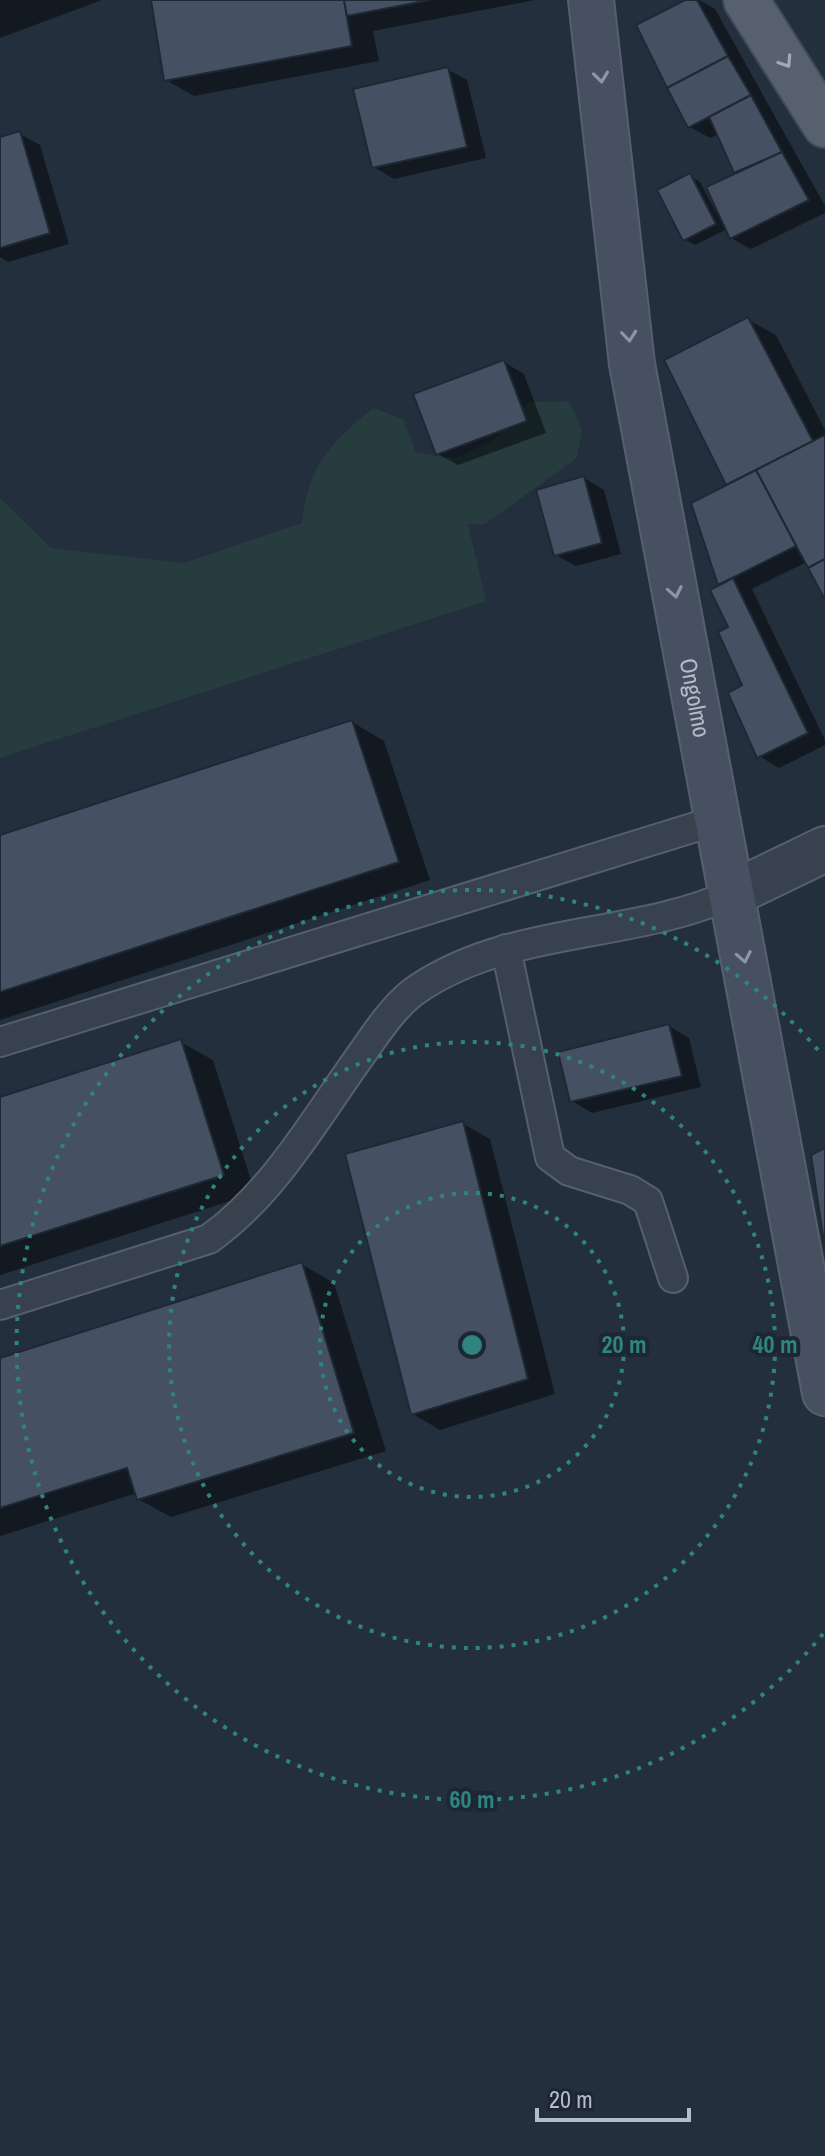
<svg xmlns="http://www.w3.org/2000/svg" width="825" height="2156" font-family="'Archivo Narrow',sans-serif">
	<rect width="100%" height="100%" fill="#242f3e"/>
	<path fill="#263c3f" d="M569,401L582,430L577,458L485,524H468L486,601L0,758V498L51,548L184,563L302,523C308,465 330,444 373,408L403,419L416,453L456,458L492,441L529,402Z"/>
	<g fill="#0007">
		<polygon points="0,0 102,0 0,38"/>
		<polygon points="153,0 535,0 373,31 379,61 194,96 166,80"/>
		<polygon points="689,0 699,0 715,9 825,206 825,213 751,249 731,238 727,229 695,245 684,239 690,176 700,182 716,212 737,174 719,134 710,138 690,127"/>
		<polygon points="447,69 467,80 486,158 394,179 374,167"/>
		<polygon points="20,134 40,145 69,244 8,262 0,257 0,139"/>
		<polygon points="748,320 776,335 825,430 825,595 807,562 752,589 825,740 825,745 779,768 759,756 720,586 693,504 729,486 667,361"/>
		<polygon points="504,362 524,374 546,433 458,465 438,454"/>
		<polygon points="584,478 604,490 621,554 576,566 556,555"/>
		<polygon points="352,722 384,741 430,880 0,1020 0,837"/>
		<polygon points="669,1026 689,1038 701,1087 592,1113 572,1101"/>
		<polygon points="180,1042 213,1060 255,1193 0,1275 0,1099"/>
		<polygon points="462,1123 490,1139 555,1394 440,1430 413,1414"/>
		<polygon points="301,1264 334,1283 386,1451 171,1517 138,1499 137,1493 0,1536 0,1360"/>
	</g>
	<g fill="#455162" stroke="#1f2835" stroke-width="2">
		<polygon points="151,0 344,0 352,46 164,81"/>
		<polygon points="344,0 430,0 347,16"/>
		<polygon points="685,0 697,0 728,56 667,88 636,25"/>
		<polygon points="728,56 751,95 688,128 667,88"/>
		<polygon points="448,67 467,147 372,168 353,89"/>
		<polygon points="751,95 782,152 734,173 709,117"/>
		<polygon points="20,131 50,233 0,248 0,137"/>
		<polygon points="782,152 809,200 730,239 706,187"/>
		<polygon points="690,173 716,224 683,241 657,190"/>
		<polygon points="748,317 813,441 726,485 664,360"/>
		<polygon points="504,360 527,421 436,455 413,394"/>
		<polygon points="825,435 825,559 808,568 756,470"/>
		<polygon points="756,470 796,546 718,585 691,503"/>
		<polygon points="584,476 602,543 554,556 536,490"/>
		<polygon points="825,559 825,600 808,568"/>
		<polygon points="733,578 808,733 757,758 728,693 742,685 718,632 728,627 710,590"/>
		<polygon points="352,720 399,862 0,992 0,835"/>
		<polygon points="669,1024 682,1076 570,1102 558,1052"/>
		<polygon points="181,1039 224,1175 0,1246 0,1097"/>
		<polygon points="463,1121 528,1379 411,1415 345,1154"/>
		<polygon points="825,1148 825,1250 811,1155"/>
		<polygon points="302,1262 354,1433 137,1500 127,1468 0,1508 0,1358"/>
	</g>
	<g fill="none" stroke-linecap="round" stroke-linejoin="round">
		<defs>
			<g id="lane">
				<polyline points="506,949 550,1157 569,1171 630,1190 648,1201 673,1278"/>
				<polyline points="0,1042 718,820"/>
				<path d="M0,1305L209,1239C272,1194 312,1124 356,1062C374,1037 393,1005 419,988C512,926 633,939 732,894"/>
			</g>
			<polyline id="street" points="732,894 825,849"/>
			<g id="secondary">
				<path id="s1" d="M591,0L632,364L825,1393"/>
			</g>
			<polyline id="primary" points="746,0 825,125"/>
		</defs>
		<use href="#lane" stroke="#565f6c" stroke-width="32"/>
		<use href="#street" stroke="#565f6c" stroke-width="48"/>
		<use href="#secondary" stroke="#565f6c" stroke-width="48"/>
		<use href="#primary" stroke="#414a57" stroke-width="48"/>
		<use href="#lane" stroke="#38414e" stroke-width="28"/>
		<use href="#street" stroke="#38414e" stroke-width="44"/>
		<use href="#secondary" stroke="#465061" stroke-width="44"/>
		<use href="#primary" stroke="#56606e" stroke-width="44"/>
	</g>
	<defs><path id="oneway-chevron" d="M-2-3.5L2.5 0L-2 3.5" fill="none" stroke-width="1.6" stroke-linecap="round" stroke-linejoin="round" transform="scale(2)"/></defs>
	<use stroke="#a1aab7" href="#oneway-chevron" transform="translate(786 62) rotate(57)"/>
	<g stroke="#8e96a5">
		<use href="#oneway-chevron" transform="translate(601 77) rotate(83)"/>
		<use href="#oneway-chevron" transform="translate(629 336) rotate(84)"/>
		<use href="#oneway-chevron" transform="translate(675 592) rotate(79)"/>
		<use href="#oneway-chevron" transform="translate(744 957) rotate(79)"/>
	</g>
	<g fill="none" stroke="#308480" stroke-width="4" stroke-dasharray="4 8">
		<circle cx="472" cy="1345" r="152"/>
		<circle cx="472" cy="1345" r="303"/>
		<path d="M823 1634A455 455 0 1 1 823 1056"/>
	</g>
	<g text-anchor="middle" stroke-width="8" stroke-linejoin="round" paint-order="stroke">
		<g font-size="24" fill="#b4bcc9" stroke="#1d2633">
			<text dy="8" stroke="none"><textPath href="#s1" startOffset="706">Ongolmo</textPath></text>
		</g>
	</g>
	<circle cx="472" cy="1345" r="12" fill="#308480" stroke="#1d2633" stroke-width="4"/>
	<g font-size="24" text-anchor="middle" font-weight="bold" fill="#308480" stroke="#1d2633" stroke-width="8" stroke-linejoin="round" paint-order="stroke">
		<text x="624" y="1353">20 m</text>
		<text x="775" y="1353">40 m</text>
		<text x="472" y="1808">60 m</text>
	</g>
	<path d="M537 2108v12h152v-12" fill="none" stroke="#b4bcc9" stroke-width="4"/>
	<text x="549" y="2108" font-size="24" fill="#b4bcc9" stroke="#1d2633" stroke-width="6" paint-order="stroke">20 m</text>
</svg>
